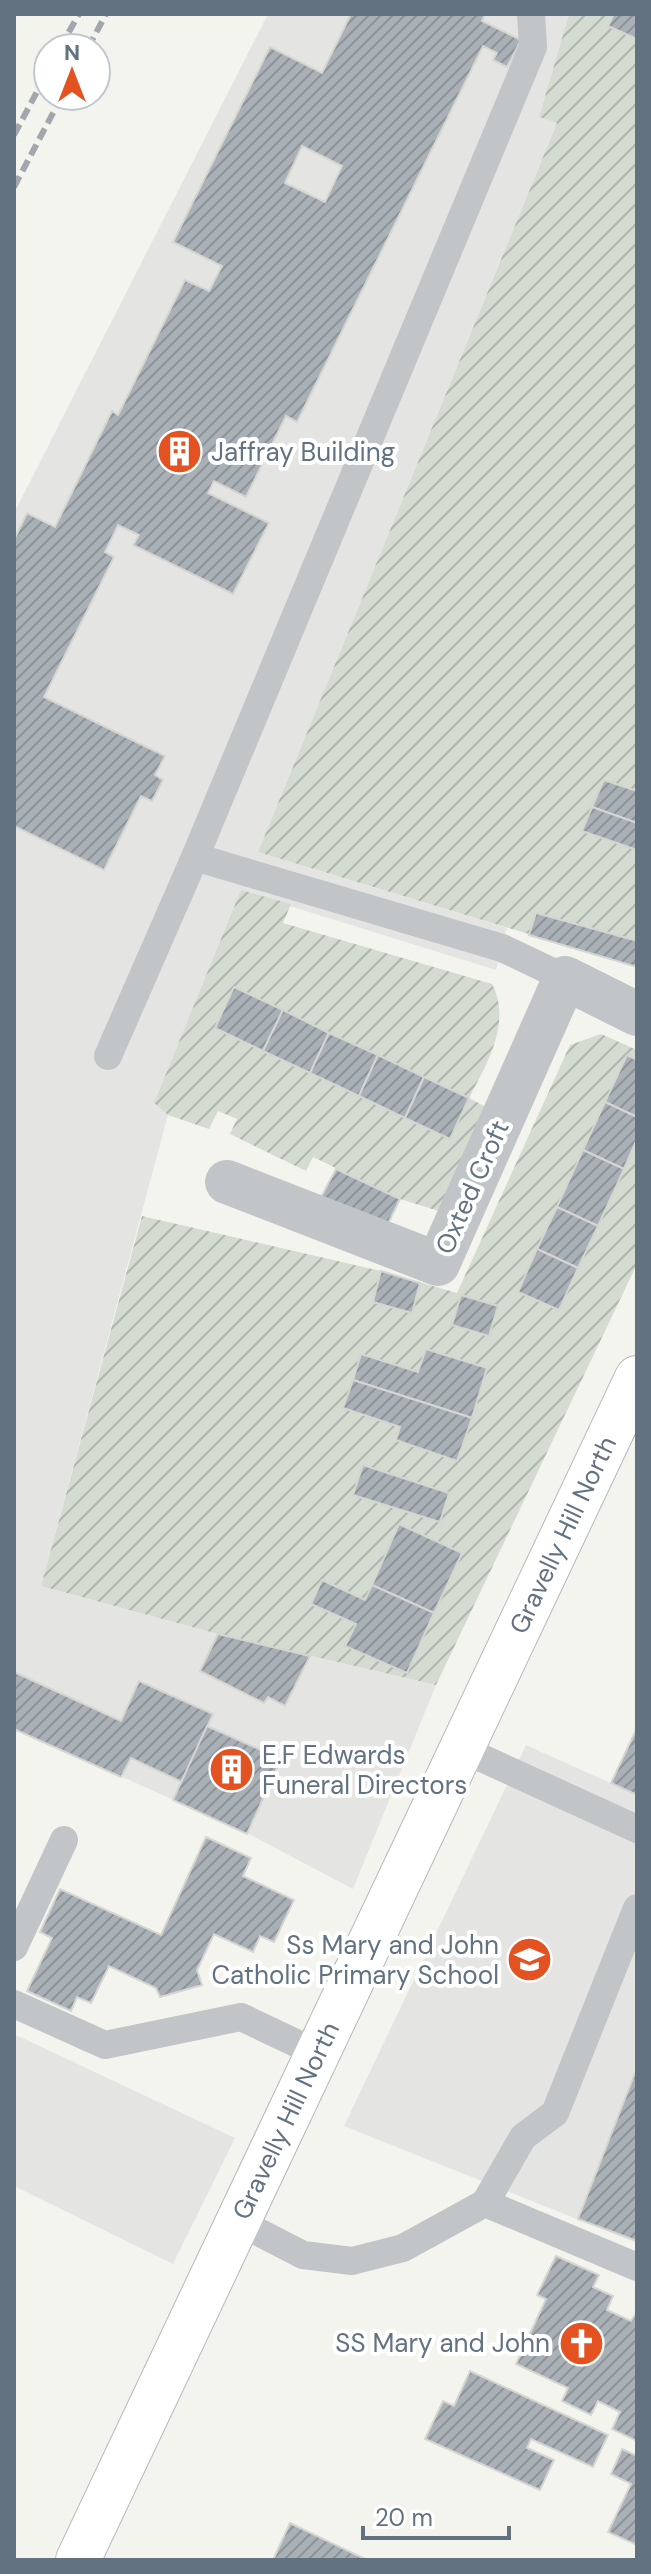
<svg xmlns="http://www.w3.org/2000/svg" width="651" height="2574" font-family="'DM Sans',sans-serif">
	<defs>
		<pattern id="garden-furrows" width="10" height="10" patternUnits="userSpaceOnUse" patternTransform="scale(2)"><rect width="10" height="10" fill="#d4dbd0"/><path d="M-1 1l2-2M0 10L10 0M9 11l2-2" fill="none" stroke="#afb6ae"/></pattern>
		<pattern id="building-hatch" width="6" height="6" patternUnits="userSpaceOnUse" patternTransform="scale(2)"><rect width="6" height="6" fill="#a9b0b6"/><path d="M-1 1l2-2M0 6l6-6M5 7l2-2" fill="none" stroke="#8d9499"/></pattern>
	</defs>
	<rect width="100%" height="100%" fill="#f4f4ef"/>
	<g fill="#e4e5e3">
		<polygon points="268,14 569,14 539,117 557,123 258,852 507,928 496,970 241,891 154,1103 168,1115 41,1586 218,1634 436,1685 353,1889 247,1833 18,1730 14,1737 14,513"/>
		<polygon points="526,1745 637,1795 637,2243 344,2126"/>
		<polygon points="14,2034 235,2138 173,2264 14,2186"/>
	</g>
	<g fill="url(#garden-furrows)">
		<polygon points="569,14 637,14 637,967 258,852 557,123 539,117"/>
		<path d="M241,890L291,904L283,923L492,984C512,1022 487,1064 469,1098L486,1107L439,1211L400,1199L313,1157L306,1171L230,1134L237,1119L218,1111L209,1129L168,1115L154,1103Z"/>
		<polygon points="601,1034 637,1050 637,1264 436,1685 218,1634 41,1586 142,1216 381,1271 457,1293 570,1045"/>
	</g>
	<g fill="url(#building-hatch)" stroke="#d5d5d2" stroke-width="2" fill-rule="evenodd">
		<path d="M351,14H485L482,21L521,40L507,67L493,60L497,53L483,46L297,422L286,416L246,497L214,481L208,493L269,523L233,594L133,545L139,535L118,525L105,552L114,557L44,697L165,756L155,775L163,780L152,801L141,796L104,870L14,826V540L27,513L55,527L112,411L118,415L185,280L209,291L222,266L173,242L270,47L322,73ZM302,146L342,166L325,202L285,183Z"/>
		<polygon points="614,14 637,14 637,39 608,26"/>
		<polygon points="604,780 637,791 637,823 592,807"/>
		<polygon points="592,807 637,823 637,850 582,831"/>
		<polygon points="536,913 634,940 637,933 637,967 529,935"/>
		<polygon points="234,987 283,1010 263,1051 215,1028"/>
		<polygon points="283,1010 329,1033 310,1073 263,1051"/>
		<polygon points="329,1033 378,1055 359,1096 310,1073"/>
		<polygon points="378,1055 424,1077 405,1118 359,1096"/>
		<polygon points="627,1055 637,1060 637,1117 605,1102"/>
		<polygon points="424,1077 469,1098 450,1139 405,1118"/>
		<polygon points="605,1102 637,1117 637,1139 624,1169 583,1150"/>
		<polygon points="583,1150 624,1169 598,1226 557,1207"/>
		<polygon points="336,1169 400,1199 384,1232 319,1201"/>
		<polygon points="557,1207 598,1226 578,1268 537,1249"/>
		<polygon points="537,1249 578,1268 559,1310 518,1292"/>
		<polygon points="381,1271 420,1283 412,1313 373,1302"/>
		<polygon points="461,1295 498,1306 489,1336 452,1325"/>
		<polygon points="426,1349 487,1368 472,1418 353,1380 361,1354 418,1372"/>
		<polygon points="353,1380 472,1418 457,1461 396,1440 400,1427 343,1408"/>
		<polygon points="363,1465 449,1493 440,1522 353,1495"/>
		<polygon points="399,1524 462,1553 434,1613 372,1585"/>
		<polygon points="322,1580 365,1600 372,1585 434,1613 407,1673 345,1646 356,1624 311,1604"/>
		<polygon points="218,1634 310,1656 285,1706 268,1697 264,1703 200,1671"/>
		<polygon points="14,1672 121,1721 139,1681 213,1714 182,1782 131,1758 121,1777 14,1729"/>
		<polygon points="207,1726 281,1759 247,1834 173,1800"/>
		<polygon points="637,1728 637,1795 611,1783"/>
		<polygon points="206,1837 251,1858 243,1876 294,1900 274,1942 260,1936 253,1952 214,1934 197,1970 202,1985 160,1997 156,1988 109,1966 91,2003 77,1997 71,2011 27,1991 52,1938 40,1932 60,1889 161,1935"/>
		<polygon points="637,2068 637,2241 578,2219"/>
		<polygon points="556,2256 599,2275 593,2287 613,2296 607,2310 631,2321 637,2312 637,2441 612,2429 620,2412 598,2401 591,2415 562,2401 568,2388 516,2364 546,2299 537,2295"/>
		<polygon points="470,2371 608,2435 593,2467 531,2439 527,2448 554,2460 540,2490 425,2439 443,2401 454,2406"/>
		<polygon points="622,2449 637,2456 637,2545 608,2532 631,2484 611,2474"/>
		<polygon points="290,2523 367,2560 273,2560"/>
	</g>
	<g fill="none" stroke-linecap="round" stroke-linejoin="round">
		<defs>
			<g id="primary">
				<path id="s1" d="M78,2560L637,1378"/>
			</g>
		</defs>
		<use href="#primary" stroke="#b4b8bc" stroke-width="46"/>
		<g stroke="#c1c5c8" stroke-width="28">
			<polyline points="195,857 502,948 565,978"/>
			<polyline points="108,1056 195,857 533,47 531,14"/>
			<polyline points="462,1749 637,1829"/>
			<polyline points="14,1947 64,1840"/>
			<polyline points="14,2004 105,2045 241,2017 319,2054"/>
			<polyline points="485,2203 637,2267"/>
			<polyline points="239,2222 303,2255 352,2261 403,2248 485,2203 523,2137 555,2113 637,1908"/>
		</g>
		<polyline stroke="#c1c5c8" stroke-width="44" points="227,1182 438,1264 565,978 637,1014"/>
		<use href="#primary" stroke="#fff" stroke-width="44"/>
		<g stroke="#a1a7ad" stroke-width="6" stroke-dasharray="12 6" stroke-linecap="butt">
			<polyline points="60,48 79,14"/>
			<polyline points="88,48 106,14"/>
			<polyline points="14,135 48,71"/>
			<polyline points="14,187 62,96"/>
		</g>
	</g>
	<defs>
		<symbol id="building-disc" viewBox="-11 -11 22 22"><circle r="9.5" fill="#e35220" stroke="#fff"/><path d="M-4-6H4V6H1V3H-1V6H-4ZM-2.5-4.3h1.7v1.8h-1.7ZM.8-4.3h1.7v1.8H.8ZM-2.5-1h1.7V.8h-1.7ZM.8-1h1.7V.8H.8Z" fill="#fff"/></symbol>
		<symbol id="school-disc" viewBox="-11 -11 22 22"><circle r="9.5" fill="#e35220" stroke="#fff"/><path d="M0-5L7-2L0 1L-7-2ZM-4 1L0 2.5L4 1V4Q0 6-4 4Z" fill="#fff"/></symbol>
		<symbol id="church-disc" viewBox="-11 -11 22 22"><circle r="9.5" fill="#e35220" stroke="#fff"/><path d="M-1.2-6h2.4v3.5h3.3v2.4h-3.3V6h-2.4V-.1h-3.3v-2.4h3.3Z" fill="#fff"/></symbol>
	</defs>
	<g fill-rule="evenodd">
		<use href="#building-disc" x="154" y="426" width="51" height="51"/>
		<use href="#building-disc" x="206" y="1744" width="51" height="51"/>
		<use href="#school-disc" x="504" y="1934" width="51" height="51"/>
		<use href="#church-disc" x="556" y="2318" width="51" height="51"/>
	</g>
	<g text-anchor="middle" stroke-width="8" stroke-linejoin="round" paint-order="stroke">
		<g font-size="26" fill="#627281" stroke="#fff" text-anchor="start">
			<text x="211" y="461">Jaffray Building</text>
			<text x="262" y="1764">E.F Edwards<tspan x="262" dy="30">Funeral Directors</tspan></text>
			<text x="499" y="1954" text-anchor="end">Ss Mary and John<tspan x="499" dy="30">Catholic Primary School</tspan></text>
			<text x="550" y="2352" text-anchor="end">SS Mary and John</text>
		</g>
		<g font-size="26" fill="#627281" stroke="#fff">
			<text transform="translate(472 1187) rotate(-66)" y="9">Oxted Croft</text>
			<text dy="9" stroke="none"><textPath href="#s1" startOffset="1134">Gravelly Hill North</textPath></text>
			<text dy="9" stroke="none"><textPath href="#s1" startOffset="486">Gravelly Hill North</textPath></text>
		</g>
	</g>
	<rect width="651" height="2574" fill="none" stroke="#627281" stroke-width="32"/>
	<g transform="translate(72 72)"><circle r="38" fill="#ffffff" stroke="#c0c7cd" stroke-width="2"/>
	<path d="M0-6L14 30L0 20L-14 30Z" fill="#e35220"/>
	<text y="-12" font-size="22" font-weight="bold" text-anchor="middle" fill="#627281">N</text>
	</g>
	<path d="M363 2526v12h146v-12" fill="none" stroke="#627281" stroke-width="4"/>
	<text x="375" y="2526" font-size="24" fill="#627281" stroke="#ffffff" stroke-width="6" paint-order="stroke">20 m</text>
</svg>
